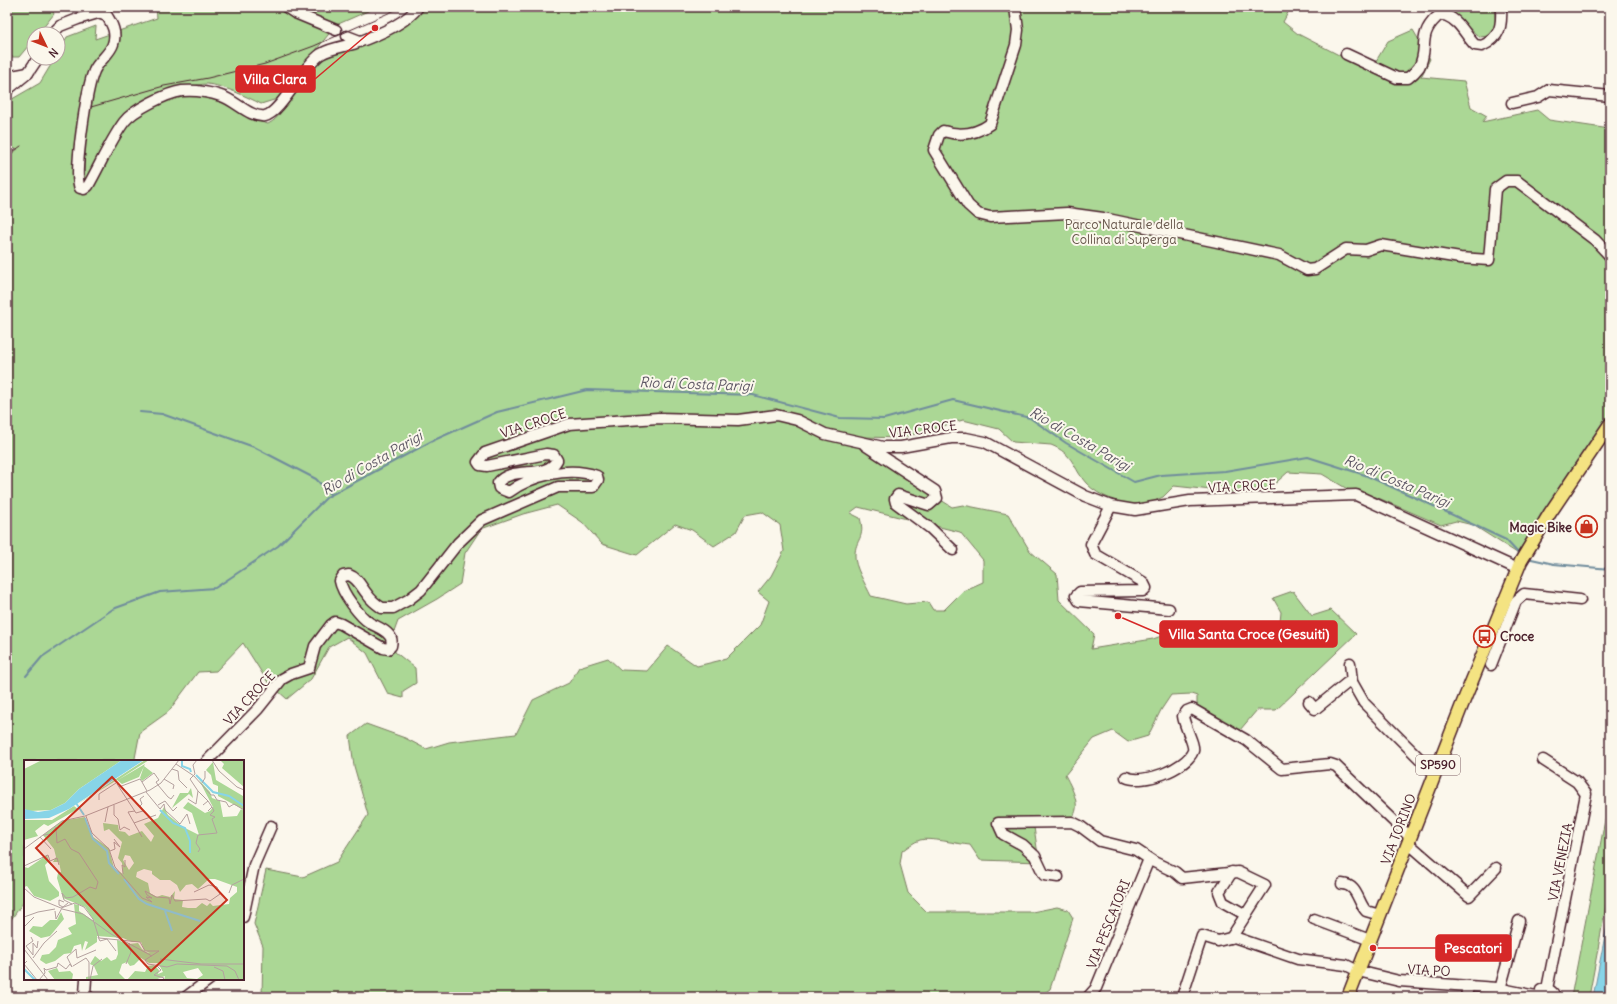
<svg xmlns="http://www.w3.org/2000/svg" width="1617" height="1004" font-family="Delius,sans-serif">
	<rect width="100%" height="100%" fill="#fbf7ec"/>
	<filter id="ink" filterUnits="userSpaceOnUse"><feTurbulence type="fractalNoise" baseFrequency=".025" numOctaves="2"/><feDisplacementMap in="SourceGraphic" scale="8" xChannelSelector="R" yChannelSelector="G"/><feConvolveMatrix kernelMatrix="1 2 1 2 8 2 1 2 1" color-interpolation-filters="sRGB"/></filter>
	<g filter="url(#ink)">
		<g fill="#abd795" stroke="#7a7b60" fill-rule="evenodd">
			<polygon points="7,7 51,7 54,14 38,34 34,34 34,39 19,57 7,57"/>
			<path d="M156,7H377L336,25L277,99L261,104C248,97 222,85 207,84C201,84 194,86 189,87C162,90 135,97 120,122L178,95L188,94L222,99L258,121L268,124C280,118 282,109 289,99C298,86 308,70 321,61C333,51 350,50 364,44C384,35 403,19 421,7H1291L1283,22L1298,34L1370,71L1388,41L1413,30L1430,59L1421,77L1464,81L1471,107L1487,116L1482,122L1537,110L1549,120L1610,129V416L1517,553L1473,525L1456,521L1441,525L1376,497L1349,490L1322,474L1288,472L1270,488L1230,492L1174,486L1163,497L1139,508C1120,502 1100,498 1086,483C1073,468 1074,454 1051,445L1013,442L999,429L963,420L902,438L862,437L887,466L952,507L963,505L1008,514L1030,551L1057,574L1059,600L1094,634L1091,649L1153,639L1184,628L1251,641L1257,646L1278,643L1281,612L1273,598L1293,591L1312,616L1331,610L1356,634L1276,710H1257L1240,730L1212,725L1197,708V696L1191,694L1171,695L1161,710L1148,736L1128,742L1113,731L1094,739L1065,775C1074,792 1086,814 1063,824C1055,827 1043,826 1034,827L1039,862L980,860L970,845C957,844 930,837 920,840C914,842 907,847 902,851L900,864L908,893L927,912H1032L1057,907L1068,910L1073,918L1050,989L1039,997H262L263,946L254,924L266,870L303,877L337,862L368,815L354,766L350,736L366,724L405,738L426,749L449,742L516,734L533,700L569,683L579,667L608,658L621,670L647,671L668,646L697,666L726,659L760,625L769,601L758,592L771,576L784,551L780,525L762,512L745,515L736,532L714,546L692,530L675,524L637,555L602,544L582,522L557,505L523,514L481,529L465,553L460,584L437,599L398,621L394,632L395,652L415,668L416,683L403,691V698L388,694L367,653L347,637L329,647L311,679L287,699L267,681L243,643L216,671L198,672L168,712L140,732L135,758L137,761H25V900L7,925V157L18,149L7,148V102L40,83L55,58H58V52L67,37L96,26L95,39L157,18ZM858,507L960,532L983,560V582L963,591L944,610H933L928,602L906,604L871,596C866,585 854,566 855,555C855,539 866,539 860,518L850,513Z"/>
			<polygon points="1441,7 1494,7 1496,26 1489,36 1479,37 1456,16 1441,10"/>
			<polygon points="1610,794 1610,884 1589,997 1571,997"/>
		</g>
		<polygon fill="#87d4e7" stroke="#6f8c9c" points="1610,910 1610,997 1593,997"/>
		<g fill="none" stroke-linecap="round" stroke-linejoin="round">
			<g stroke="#6f8c9c" stroke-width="2">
				<polyline points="140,412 162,414 254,447 316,479 331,495"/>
				<polyline points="1527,558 1554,564 1610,569"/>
				<polyline points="26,676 42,657 113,609 160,592 215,588 278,546 327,497 432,441 497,412 587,390 753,395 840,418 884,419 953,400 1030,418 1066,443 1134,482 1161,475 1225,471 1308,457 1365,475 1425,502 1506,540 1519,554"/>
			</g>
			<defs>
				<g id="minor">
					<polyline points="286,7 295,13 336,30"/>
					<path d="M1015,7L1018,30L1016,45L990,124C975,135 960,136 943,131L939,135L934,150L968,205L978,214L990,217L1067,213L1103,218L1279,255L1307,270L1315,269L1346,249L1366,250L1381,245L1460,258L1489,260L1495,189L1506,181H1517L1595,240L1610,256"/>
					<path d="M52,34L60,26L78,19L98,13L107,16C112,24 117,33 113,44C110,54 98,61 94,71C87,87 73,174 80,188L84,189L88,186C100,165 110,141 124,122C133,110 167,93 182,91C195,90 209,92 221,96C235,100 250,118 265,116C281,113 302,67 321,54C331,48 342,47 353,44C373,37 406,24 418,7"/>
					<polyline points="347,36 360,41"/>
					<path d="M1346,54L1397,78H1408C1412,75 1416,71 1419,67C1429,49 1417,36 1436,18C1439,15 1443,14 1447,16C1460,21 1466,36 1475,45L1482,46C1501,37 1502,25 1501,7"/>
					<polyline points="7,77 28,73"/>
					<polyline points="7,90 28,73 38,58"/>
					<polyline points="1512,103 1538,97 1549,90 1610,96"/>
					<polyline points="865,445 935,491 937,498 929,505 898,495 895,499 896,503 930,528 953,550"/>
					<polyline points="1111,506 1091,544 1095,554 1143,582 1146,588 1143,591 1080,592 1076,596 1079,601 1169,609"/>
					<polyline points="1350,663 1352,682 1364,703 1435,774"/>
					<polyline points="1491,665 1516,601 1524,594 1580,600"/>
					<polyline points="1309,702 1315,709 1347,683 1352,682"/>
					<polyline points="1543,760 1577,782 1586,794 1547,989"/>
					<path d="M207,761L258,709L282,679L291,674L309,668L315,646L331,625L335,622L341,624L383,648L388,649L391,646C392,642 392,638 389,635C384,629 377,627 370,623C360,617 342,593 340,581L343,576L349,575C358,578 361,587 367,594C371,600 376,604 382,608H393L408,600L421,590L458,543L482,520L558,487H593L598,480L597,476C569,466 532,475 509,492L499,488L498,483C511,465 547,480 557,460L554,455L546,454L487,466L480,465L478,462L485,453L569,424L658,418L738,420L776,415L797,420L825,434L883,447H901L951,438H966L985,442L1085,496L1111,506L1135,510L1190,501L1356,495L1518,569"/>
					<path d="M1126,777C1143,785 1186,769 1193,751C1195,744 1184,726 1183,716L1187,711L1192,709L1246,740L1282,769L1330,764L1336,766L1410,837"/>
					<polyline points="1408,843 1469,896 1496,868"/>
					<polyline points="1232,872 1219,892 1223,902 1246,915"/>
					<polyline points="1058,877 1044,875 1035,856 1023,845 1003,834 998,823 1072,822 1080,826 1100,841 1136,850 1154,862 1175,872 1182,878 1238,872 1265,885 1231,938"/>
					<path d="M1342,884C1358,885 1357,901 1366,911L1380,915"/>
					<polyline points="243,917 254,865 271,826"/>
					<polyline points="1314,919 1370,940"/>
					<polyline points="86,979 85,994 89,997"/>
					<polyline points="1500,989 1519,921"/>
					<path d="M1541,990C1548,988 1553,991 1555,997"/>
					<polyline points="186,997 210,979"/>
					<polyline points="1088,997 1096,988 1149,859"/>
					<polyline points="1182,997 1202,936 1218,941 1234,937 1298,959 1346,965 1358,971 1399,981 1497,988 1536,996"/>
					<polyline points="1466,997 1468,986"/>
				</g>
				<polyline id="major" points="1348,997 1462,705 1521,561 1550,513 1610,424"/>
			</defs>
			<use href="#minor" stroke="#4a1f2b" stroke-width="13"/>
			<use href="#major" stroke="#4a1f2b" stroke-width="15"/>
			<use href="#minor" stroke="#fbf7ec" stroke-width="10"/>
			<use href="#major" stroke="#f4e382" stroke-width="12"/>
			<g stroke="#4a1f2b" stroke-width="1">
				<polyline points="91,107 164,86 208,78 265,64 314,46 402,7"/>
				<polyline points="7,156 21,146"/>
			</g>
		</g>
	</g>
	<defs>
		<symbol id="shop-ring" viewBox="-11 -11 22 22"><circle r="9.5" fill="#fbf7ec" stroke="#c8321e" stroke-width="1.5"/><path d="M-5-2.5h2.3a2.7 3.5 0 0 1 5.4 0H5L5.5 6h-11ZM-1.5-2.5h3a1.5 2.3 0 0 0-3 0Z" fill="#c8321e"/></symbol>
		<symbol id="bus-ring" viewBox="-11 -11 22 22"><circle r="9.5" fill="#fbf7ec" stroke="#c8321e" stroke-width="1.5"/><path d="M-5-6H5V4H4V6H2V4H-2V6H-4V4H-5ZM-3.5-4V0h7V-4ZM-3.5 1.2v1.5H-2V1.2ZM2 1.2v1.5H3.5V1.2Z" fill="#c8321e"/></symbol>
	</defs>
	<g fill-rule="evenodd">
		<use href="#shop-ring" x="1574" y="514" width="25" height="25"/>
		<use href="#bus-ring" x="1472" y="624" width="25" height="25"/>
	</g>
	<g text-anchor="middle" stroke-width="4" stroke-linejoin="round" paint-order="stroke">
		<rect fill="#fbf7ec" stroke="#7f6065" stroke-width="1" x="1416" y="755" width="44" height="20" rx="3"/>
		<g font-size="12" font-weight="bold" fill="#4a1f2b">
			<text x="1438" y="769">SP590</text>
		</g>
		<g font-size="13" fill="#67564b" stroke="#fbf7ec">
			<text x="1124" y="229">Parco Naturale della<tspan x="1124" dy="15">Collina di Superga</tspan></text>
		</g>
		<g font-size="13" fill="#4a1f2b" stroke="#fbf7ec">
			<text transform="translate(533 423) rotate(-18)" y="5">VIA CROCE</text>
			<text transform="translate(923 429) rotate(-7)" y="5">VIA CROCE</text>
			<text transform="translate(1242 486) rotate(-3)" y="5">VIA CROCE</text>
			<text transform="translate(249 698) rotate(-47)" y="5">VIA CROCE</text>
			<text transform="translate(1398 829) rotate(-69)" y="5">VIA TORINO</text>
			<text transform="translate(1560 862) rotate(-79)" y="5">VIA VENEZIA</text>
			<text transform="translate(1108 924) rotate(-68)" y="5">VIA PESCATORI</text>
			<text transform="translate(1429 970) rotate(3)" y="5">VIA PO</text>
		</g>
		<g font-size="13" font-weight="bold" fill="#4a1f2b" stroke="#fbf7ec" text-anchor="end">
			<text x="1572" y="532">Magic Bike</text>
			<text x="1500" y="641" text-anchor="start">Croce</text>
		</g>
		<g font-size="14" font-style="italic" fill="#5c5563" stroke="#fbf7ec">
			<text transform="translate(696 384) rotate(2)" y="5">Rio di Costa Parigi</text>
			<text transform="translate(1080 439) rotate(30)" y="5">Rio di Costa Parigi</text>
			<text transform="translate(372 463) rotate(-30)" y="5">Rio di Costa Parigi</text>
			<text transform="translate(1397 481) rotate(23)" y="5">Rio di Costa Parigi</text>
		</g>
	</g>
	<g transform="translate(24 760)">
		<rect width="220" height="220" fill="#fbf7ec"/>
		<path d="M18,0H98L55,29L41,43L27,50L5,51L0,49V9ZM121,0H125L94,20L121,4L115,17L98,24L93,20L52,45ZM196,0L220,1V27L198,8L200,4ZM189,2L192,20L219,36L220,50L194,36V26L189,24L187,15L182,10ZM120,6L129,13L118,21L116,18ZM175,20L186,32L188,38L196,41L199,57L213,56L217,49L220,51V220H140L141,216L131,220H103L111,211L121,212L124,206L130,205L135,210L134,214L139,212L134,203H125L117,198L110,205L106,206L103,202L98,204L95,213L102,220H62V217L74,215L70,206L66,204L71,196L77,201L83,197L87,201L92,199L94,194L93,180L105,184L114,183L118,189L122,192L126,193L120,190L117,182H108L99,178L73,176V182L61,190L64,182L61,181L58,191L57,184L50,186L47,193L40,194L31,201L22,204L16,200L18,195L25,194L32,187L34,180L48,174L44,168L52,164L50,144L55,145V151L71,162L61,147L39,138L33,118L34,113L37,112L35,102H29L32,97L30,89L19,75L38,61L61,57L69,77L85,88L90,108L99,114L98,103L94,98L98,82L85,69L80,71L79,63L94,65L95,71L101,72L105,76L118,71L127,82L130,76L120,64L134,58L140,47L144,55L159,67L175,75L168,53L159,48L164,42L181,53L186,51L189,47ZM101,95L106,96L110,103L105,110L99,100ZM120,109L128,111V114L136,120H146L153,125L156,132L162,125L168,124L174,129L185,119H191L213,127V132L206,138L205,144L189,146L186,143L183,146L178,143L172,148H164L158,147L159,140L150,139L151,131L146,137L138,135L133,137L126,133L124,123L112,117L113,112ZM174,208L179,215L173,219L163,218L159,212ZM167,28L169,38L165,34L148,48L156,33H164ZM50,46L54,49L24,66L20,64L11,71L14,76L0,80V60H28ZM23,95L25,101L21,105L25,121L35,132V136L26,141L10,136L3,126L0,127V107L4,108ZM37,152L40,159L26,176L17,178L5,171L9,166L18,167L26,160H33ZM33,208L35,212L46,211L49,214L48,220H31L24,211Z" fill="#abd795" fill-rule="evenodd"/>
		<path d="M98,0H120L45,49L25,58L0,59V49L14,52L27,50L41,43L55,29Z" fill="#87d4e7"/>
		<path fill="none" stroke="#87d4e7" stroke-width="2" d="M158,0V6L166,9L167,12M172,15L189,32L205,36L220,46M52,43L60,55M136,50L149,63L161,68L166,81V93M61,58L69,79L83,91L85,103L95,114M100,119L115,139L123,144L176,161M141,151L148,171M0,209L11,220"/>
		<path fill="none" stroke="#b4a19f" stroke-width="1" d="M173,0L169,5L171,14L166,19L174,31L184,41L179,45M188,0L195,11L213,27L220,30M152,4L170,16L187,35H190L193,40L202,42L205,47L210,44L220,50M148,9L154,11L155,20L163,28M140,19L150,25L149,29M178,23L181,18V11M93,24L112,53L119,51M95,27L116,19L118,22M123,31L118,22L130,13L135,20L132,22L134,25L144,37L147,39L150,35M122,32L136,49L140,44L141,50L156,64L163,54L166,64M164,39L172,44L174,31M75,40V34L92,23M90,45V55L94,59L96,70L100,67L106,70M134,45L141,41L149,51L153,47M116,46L118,44L116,39L120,36M111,51L104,52L118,77M184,51L188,47L184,41M62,56L68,73L85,89L91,107L118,138L128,142L122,137L128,138L123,135L121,131L132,137L145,138L146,144L148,135L151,141L182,139L186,141L196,134L193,127L185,125L170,132M81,62L84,47M110,63L132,55M19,75L27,74L32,67L33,83L41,79L47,89L55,93L74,122L72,129L66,127L49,137L42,138L38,133L40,140L48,144M16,77L27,89M0,89L38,61L61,56L126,30L137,23L155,0M86,91L91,89L90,82L96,87L90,79M174,92L176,89L172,83L174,75L193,73L188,59L191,57L186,55L190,51L188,47M0,106L24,95L26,101L33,98L35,105M99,114L98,105L101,107V100M0,128L10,137L37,148L51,143L60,147L69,159L75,178L116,182L121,191H135L121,200L124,204L143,207L153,204L203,206L211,211L215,220M205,133L208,125L220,119M40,142L35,140V145L39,147L44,143M38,149L59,154L87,174L128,196M31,151L32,159L38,148M0,157L14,152L31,149M0,167L10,157M74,177L76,181L83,179L92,191M2,186L9,195V183L13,188L14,181M2,186L9,181L7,177M0,189L24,220M9,198L20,183L33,171M136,199L177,204H220M3,201L0,204L13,220M102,204L107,192L105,183M132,205L137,210L130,215L140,218L138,220M49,206L62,198L65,202V220M190,207L199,211L201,220M15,220L21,213L20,208L22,210L33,207L34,203L42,209L46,204L48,207L43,197L52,189L53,198L72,190M66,220L69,206L78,199"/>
		<path fill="#c8321e" fill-opacity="0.15" stroke="#c8321e" stroke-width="2" d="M88,17L203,140L127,211L12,88Z"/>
		<rect width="220" height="220" fill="none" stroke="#4a1f2b" stroke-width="2"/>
	</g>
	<path fill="none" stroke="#d62828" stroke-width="1.5" d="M375 28L315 79M1118 616L1160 634M1373 948L1436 948"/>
	<g fill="#d62828" stroke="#fbf7ec" stroke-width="1.5">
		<circle cx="375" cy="28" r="4"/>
		<circle cx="1118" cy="616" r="4"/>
		<circle cx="1373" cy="948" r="4"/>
	</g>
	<g fill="#d62828" stroke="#d62828" stroke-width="1.5">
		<rect x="236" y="66" width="79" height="26" rx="4"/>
		<rect x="1160" y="621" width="177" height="26" rx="4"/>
		<rect x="1436" y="935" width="75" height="26" rx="4"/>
	</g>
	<g font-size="14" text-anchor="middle" font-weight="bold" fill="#fff">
		<text x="275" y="84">Villa Clara</text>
		<text x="1249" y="639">Villa Santa Croce (Gesuiti)</text>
		<text x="1473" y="953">Pescatori</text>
	</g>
	<rect width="1617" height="1004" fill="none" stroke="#fbf7ec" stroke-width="24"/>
	<rect x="12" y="12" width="1593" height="980" fill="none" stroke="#4a1f2b" stroke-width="1.5" filter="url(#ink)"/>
	<g transform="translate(46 46) rotate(133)"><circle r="19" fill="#fbf7ec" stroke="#b4a19f"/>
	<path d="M0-3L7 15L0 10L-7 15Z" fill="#c8321e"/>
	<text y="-6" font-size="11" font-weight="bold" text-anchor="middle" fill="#4a1f2b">N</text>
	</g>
</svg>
